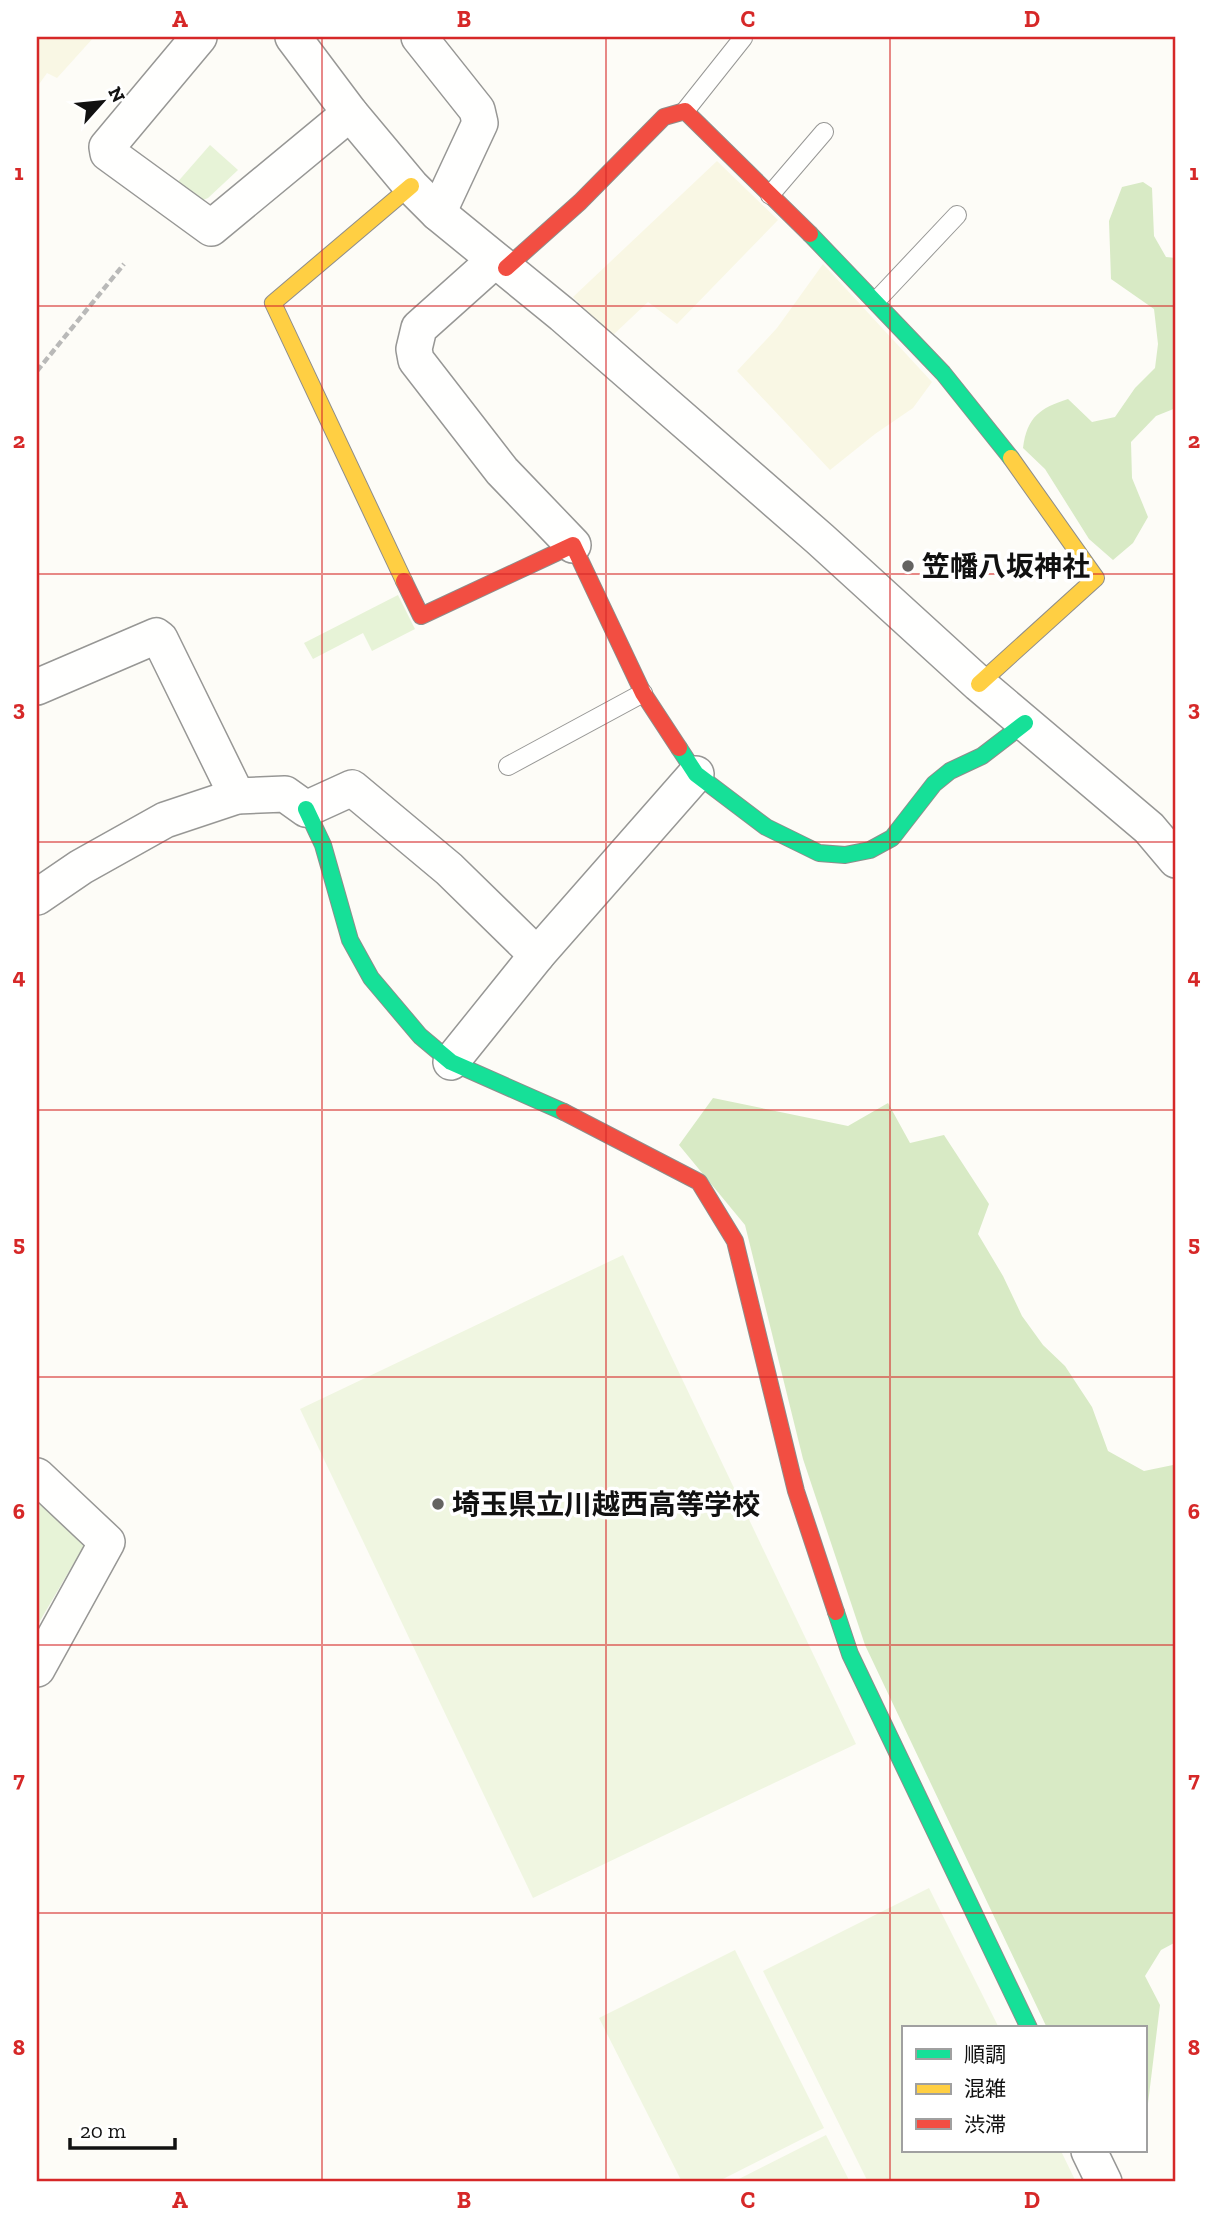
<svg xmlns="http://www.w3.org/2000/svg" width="1213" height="2219" font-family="'Zilla Slab','Noto Sans JP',serif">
	<rect width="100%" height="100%" fill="#fdfcf7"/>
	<g fill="#f9f7e4">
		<polygon points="37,37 94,37 57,78 47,73 37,87"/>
		<polygon points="717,161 778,220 677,324 648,302 612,336 573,297"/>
		<polygon points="823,264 932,382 913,408 875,434 830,470 737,371 777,328"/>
	</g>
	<g fill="#e7f3d7">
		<polygon points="210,145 238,170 208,198 196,203 175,185"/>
		<polygon points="398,595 415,629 372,651 363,633 313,659 304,643"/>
		<polygon points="37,1499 85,1544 37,1626"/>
	</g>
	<g fill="#d8eac5">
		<path d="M1143,182L1152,188L1154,236L1166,257L1176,258V408L1156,416L1131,442L1132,478L1148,517L1133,543L1113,560L1089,539L1045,469L1023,448C1027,417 1040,408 1068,399L1092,422L1115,417L1135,388L1155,368L1158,344L1154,309L1111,279L1109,221L1122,187Z"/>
		<polygon points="713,1098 848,1126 888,1103 910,1143 944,1135 989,1204 978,1234 1003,1276 1022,1316 1043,1345 1065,1366 1092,1407 1108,1451 1144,1471 1173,1465 1176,1456 1176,1942 1161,1950 1145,1976 1160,2005 1145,2128 1145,2028 1047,2028 865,1645 803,1459 745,1225 679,1145"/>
	</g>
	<g fill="#f0f6e1">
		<polygon points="623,1255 856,1744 533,1898 300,1409"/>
		<polygon points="929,1888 999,2028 903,2028 903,2151 1061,2151 1076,2182 868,2182 763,1971"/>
		<polygon points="735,1950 824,2128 717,2182 682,2182 599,2018"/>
		<polygon points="826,2135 850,2182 733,2182"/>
	</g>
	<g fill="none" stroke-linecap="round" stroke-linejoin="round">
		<defs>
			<g id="lane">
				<polyline points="685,111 743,38"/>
				<polyline points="770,195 824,132"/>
				<polyline points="876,301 957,215"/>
				<polyline points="508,766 643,693"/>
			</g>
			<g id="street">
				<polyline points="199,37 107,147 108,153 211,228 350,113"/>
				<polyline points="293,37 350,113 411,186 438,213 563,315 820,539 979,684 1149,828 1176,860"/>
				<polyline points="419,37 477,110 480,123 438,213"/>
				<polyline points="495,260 419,328 414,349 416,360 502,471 573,545"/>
				<polyline points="37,687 156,636 160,639 237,796"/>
				<polyline points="37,897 81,867 165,820 237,796 285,794 306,809 352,788 449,869 537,955 696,774"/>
				<polyline points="451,1062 537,955"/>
				<polyline points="37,1476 107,1542 37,1669"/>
				<polyline points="1089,2151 1104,2182"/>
			</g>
			<g id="fast">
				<polyline points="810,234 943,373 1011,458"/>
				<polyline points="679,748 696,774 766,827 819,853 845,855 870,850 892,838 934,784 950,771 982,756 1025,723"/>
				<polyline points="306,809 323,845 350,940 371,978 420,1036 451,1062 564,1112"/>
				<polyline points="836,1612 850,1654 1029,2028"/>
			</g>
			<g id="slow">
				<polyline points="404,581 273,303 411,186"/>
				<polyline points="979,684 1096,578 1011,458"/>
			</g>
			<g id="jam">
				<polyline points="506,268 580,202 664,117 685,111 810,234"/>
				<polyline points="404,581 421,616 573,545 643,693 679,748"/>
				<polyline points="564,1112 699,1182 735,1241 796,1491 836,1612"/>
			</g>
		</defs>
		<use href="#lane" stroke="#979795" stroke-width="20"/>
		<use href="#street" stroke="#979795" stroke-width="38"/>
		<use href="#fast" stroke="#8e8d8b" stroke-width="18"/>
		<use href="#slow" stroke="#8e8d8b" stroke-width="18"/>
		<use href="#jam" stroke="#8e8d8b" stroke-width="18"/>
		<polyline stroke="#b9b9b8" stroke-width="4.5" stroke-dasharray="7 3.5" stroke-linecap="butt" points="37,371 124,264"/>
		<use href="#lane" stroke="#fffffe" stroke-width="18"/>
		<use href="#street" stroke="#fffffe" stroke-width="35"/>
		<use href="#fast" stroke="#16e098" stroke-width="16"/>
		<use href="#slow" stroke="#ffcf43" stroke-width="16"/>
		<use href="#jam" stroke="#f24e42" stroke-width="16"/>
	</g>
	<path fill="none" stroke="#d62828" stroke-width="2" stroke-opacity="0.55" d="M322,37V2182M606,37V2182M890,37V2182M37,306H1176M37,574H1176M37,842H1176M37,1110H1176M37,1377H1176M37,1645H1176M37,1913H1176"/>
	<g fill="#646362" stroke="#fff" stroke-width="2.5">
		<circle cx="908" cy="566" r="7"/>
		<circle cx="438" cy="1504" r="7"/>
	</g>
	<g text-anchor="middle" stroke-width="7" stroke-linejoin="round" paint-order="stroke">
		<g font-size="28" font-weight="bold" fill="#111" stroke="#fff" text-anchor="start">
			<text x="922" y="576">笠幡八坂神社</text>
			<text x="452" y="1514">埼玉県立川越西高等学校</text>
		</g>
	</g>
	<rect width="1213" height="2219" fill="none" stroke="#ffffff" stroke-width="77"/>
	<rect x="902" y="2026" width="245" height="126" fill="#ffffff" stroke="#a0a0a0" stroke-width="2"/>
	<rect x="916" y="2049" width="35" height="10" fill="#16e098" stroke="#a0a0a0" stroke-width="2"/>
	<text x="964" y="2062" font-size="21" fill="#111111">順調</text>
	<rect x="916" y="2084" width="35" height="10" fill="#ffcf43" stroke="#a0a0a0" stroke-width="2"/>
	<text x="964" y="2096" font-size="21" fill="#111111">混雑</text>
	<rect x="916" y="2119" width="35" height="10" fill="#f24e42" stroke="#a0a0a0" stroke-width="2"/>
	<text x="964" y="2132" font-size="21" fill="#111111">渋滞</text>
	<g transform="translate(102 102) rotate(63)" stroke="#ffffff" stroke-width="5" paint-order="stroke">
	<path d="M0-5L12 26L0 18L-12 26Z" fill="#111111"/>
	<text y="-10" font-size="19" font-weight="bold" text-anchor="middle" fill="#111111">N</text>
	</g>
	<path d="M70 2138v10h105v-10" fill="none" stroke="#111111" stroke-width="3.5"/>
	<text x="80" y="2138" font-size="21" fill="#111111" stroke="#ffffff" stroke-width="5" paint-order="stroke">20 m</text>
	<rect x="38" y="38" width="1136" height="2142" fill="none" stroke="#d62828" stroke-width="2.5"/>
	<g font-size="23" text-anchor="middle" font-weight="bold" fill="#d62828">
		<text x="180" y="27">A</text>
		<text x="464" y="27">B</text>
		<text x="748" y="27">C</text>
		<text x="1032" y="27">D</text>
		<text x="19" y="180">1</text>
		<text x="1194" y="180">1</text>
		<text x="19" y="448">2</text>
		<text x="1194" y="448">2</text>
		<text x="19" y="716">3</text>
		<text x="1194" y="716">3</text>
		<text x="19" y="984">4</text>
		<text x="1194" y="984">4</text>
		<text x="19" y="1251">5</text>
		<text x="1194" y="1251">5</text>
		<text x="19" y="1519">6</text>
		<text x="1194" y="1519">6</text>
		<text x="19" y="1787">7</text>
		<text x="1194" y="1787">7</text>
		<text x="19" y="2055">8</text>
		<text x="1194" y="2055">8</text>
		<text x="180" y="2208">A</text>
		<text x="464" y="2208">B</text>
		<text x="748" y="2208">C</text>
		<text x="1032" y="2208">D</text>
	</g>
</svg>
